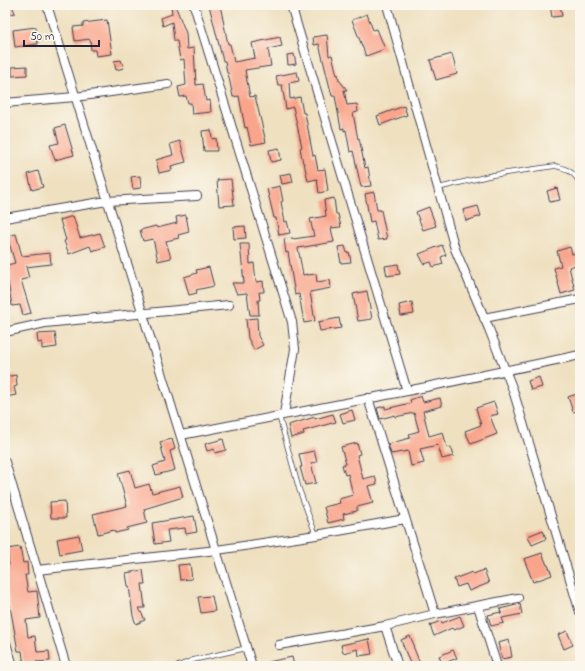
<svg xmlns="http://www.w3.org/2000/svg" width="585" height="671" font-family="'Indie Flower',sans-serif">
	<rect width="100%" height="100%" fill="#fbf7ec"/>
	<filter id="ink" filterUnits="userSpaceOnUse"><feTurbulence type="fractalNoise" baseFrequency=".025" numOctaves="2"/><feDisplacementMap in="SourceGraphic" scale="8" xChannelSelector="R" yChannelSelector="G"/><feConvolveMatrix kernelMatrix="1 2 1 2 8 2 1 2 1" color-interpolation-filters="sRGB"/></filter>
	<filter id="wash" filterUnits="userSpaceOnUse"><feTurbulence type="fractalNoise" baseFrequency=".012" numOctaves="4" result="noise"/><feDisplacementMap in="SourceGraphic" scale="16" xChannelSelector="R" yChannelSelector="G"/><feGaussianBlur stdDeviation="0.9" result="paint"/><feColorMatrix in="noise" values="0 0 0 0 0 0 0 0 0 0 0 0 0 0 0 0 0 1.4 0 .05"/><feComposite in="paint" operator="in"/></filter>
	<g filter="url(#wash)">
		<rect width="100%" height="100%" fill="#efe0c0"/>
		<g id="blocks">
			<g fill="#f9a48b">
				<polygon points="5,5 12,5 15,13 5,16"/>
				<polygon points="171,5 175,5 186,33 187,49 194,48 196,85 203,84 206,101 210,100 211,112 192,114 191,103 188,103 186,96 180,97 178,87 186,85 184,59 180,60 177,41 174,41 172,22 163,26 161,18 172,14"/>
				<polygon points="209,5 220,5 228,44 230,44 234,62 255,58 252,43 280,37 282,46 268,49 271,66 245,70 250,97 255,96 266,142 251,145 247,127 245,128 239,96 233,97 228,73 227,73 225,61 223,61"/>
				<polygon points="550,5 560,5 562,16 552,17"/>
				<polygon points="367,14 373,30 377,29 385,49 366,56 352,20"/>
				<polygon points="107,20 112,54 96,56 95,50 91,50 90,39 75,41 73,27 83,26 83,23"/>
				<polygon points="36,27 38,44 15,47 13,30"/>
				<polygon points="327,35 329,56 332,55 337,75 338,74 339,80 347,90 344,90 347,105 357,104 358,112 353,113 358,139 359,138 365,168 368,167 371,186 361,187 354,155 353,151 350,152 346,130 344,131 344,128 341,129 335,96 332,96 319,44 314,45 313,37"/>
				<polygon points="294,54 296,64 288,65 287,55"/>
				<polygon points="452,54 457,74 436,80 430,60"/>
				<polygon points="121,60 124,68 116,70 114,61"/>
				<polygon points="27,66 27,75 12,76 12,67"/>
				<polygon points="297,72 299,81 289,83 290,99 300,97 303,113 305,113 313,156 315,155 318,170 325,169 328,191 319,193 317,179 308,181 304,163 303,163 300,148 302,147 293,107 286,109 282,85 278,85 276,76"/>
				<polygon points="404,106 407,115 380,125 377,116"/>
				<polygon points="65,125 74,155 55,160 50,145 59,143 55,128"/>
				<polygon points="211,130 212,139 216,138 217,151 204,151 202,131"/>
				<polygon points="180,141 186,162 171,166 172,170 159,173 156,160 173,155 170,144"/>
				<polygon points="279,148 281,160 271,162 269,150"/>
				<polygon points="38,171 43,187 32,190 28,174"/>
				<polygon points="291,173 293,182 282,184 280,175"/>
				<polygon points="140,176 141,188 133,189 131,177"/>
				<polygon points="231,179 234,205 219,206 217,180"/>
				<polygon points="280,186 283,201 281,202 285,222 287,221 290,233 279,235 276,218 274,218 267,189"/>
				<polygon points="557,188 560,200 550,202 547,191"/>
				<polygon points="374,192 377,210 381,210 387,239 378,240 374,221 370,222 365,194"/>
				<polygon points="334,198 336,214 338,214 341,227 331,228 334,242 298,248 303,275 307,274 307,275 316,274 317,282 330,280 331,288 310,292 315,321 304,323 299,294 295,295 288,252 286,253 284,239 293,238 293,239 314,236 310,219 326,216 324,200"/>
				<polygon points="478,206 481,216 466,221 463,210"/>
				<polygon points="429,207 436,226 423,230 416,212"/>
				<polygon points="186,215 189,232 178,235 179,238 166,241 171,258 158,261 153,239 143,241 140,230 156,226 157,228 177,223 176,217"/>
				<polygon points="73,216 80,238 100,233 105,247 92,251 90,246 69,254 64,241 66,240 60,220"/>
				<polygon points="245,226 246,238 234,239 233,227"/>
				<polygon points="16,234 22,256 50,253 51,264 26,267 29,278 21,280 31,313 23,315 20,305 12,306 8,282 5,283 5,271 8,270 7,265 15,263 7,236"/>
				<polygon points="240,244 249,244 250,264 254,263 256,282 263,281 264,292 259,292 260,300 258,300 259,315 250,315 247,293 237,294 232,283 244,283"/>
				<polygon points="442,245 446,255 441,257 443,264 433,267 431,262 424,264 419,254"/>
				<polygon points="345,246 347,253 349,252 351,262 341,263 338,247"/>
				<polygon points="570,247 572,254 577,253 580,264 569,267 575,290 561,294 554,268 561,266 557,251"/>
				<polygon points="398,264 400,274 387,276 385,266"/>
				<polygon points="209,267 214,286 196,290 197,293 189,295 184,277 197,273 196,270"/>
				<polygon points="367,291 372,319 358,321 353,294"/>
				<polygon points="412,302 414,314 401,316 399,305"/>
				<polygon points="257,318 258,336 263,345 254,350 248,338 246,319"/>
				<polygon points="339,318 341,328 320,331 318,322"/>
				<polygon points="55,333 57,347 42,349 42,342 38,343 37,334"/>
				<polygon points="16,375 17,386 14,387 16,395 6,397 5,377"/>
				<polygon points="539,377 542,387 531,390 528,381"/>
				<polygon points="577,394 580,402 580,410 573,412 568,397"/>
				<polygon points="421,396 423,402 440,398 442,406 423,411 429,436 443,432 447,448 451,447 454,456 442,459 438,445 420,449 424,463 411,466 408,451 391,454 388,444 410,438 409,434 419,431 414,413 395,417 395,415 380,419 377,408 385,406 385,409 411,403 410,400"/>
				<polygon points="494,402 498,414 490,416 497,434 471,444 465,431 481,425 476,408"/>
				<polygon points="352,410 355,420 343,423 340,414"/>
				<polygon points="333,414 336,422 303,431 304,434 291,438 288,425 315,417 315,419"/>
				<polygon points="172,439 175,449 170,451 175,470 156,475 153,466 165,462 160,442"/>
				<polygon points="223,439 226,450 215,453 214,449 207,451 205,444"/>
				<polygon points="357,443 360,454 357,455 363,479 375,476 377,484 368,486 373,503 357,507 357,511 343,514 344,519 328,523 324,507 340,503 339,499 353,495 348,474 345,475 342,465 346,464 341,447"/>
				<polygon points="314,451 317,462 311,463 316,483 305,485 300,467 302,467 299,454"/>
				<polygon points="130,470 135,488 149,484 152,493 180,486 183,497 144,509 147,523 127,528 128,530 115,533 114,530 98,534 93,514 127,506 118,473"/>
				<polygon points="65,501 66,518 51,518 50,502"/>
				<polygon points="194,516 197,532 186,534 185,528 167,530 169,542 155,544 152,523"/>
				<polygon points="543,530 546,539 532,545 528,536"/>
				<polygon points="79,535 82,550 60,554 57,539"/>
				<polygon points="20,547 23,563 27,562 28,575 25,575 28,592 37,591 40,618 26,620 28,637 35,636 37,652 49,651 50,661 36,662 37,665 28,666 24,666 22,651 18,651 7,589 5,590 5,566 9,565 7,549"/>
				<polygon points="542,553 547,565 548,565 552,575 533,582 524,559"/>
				<polygon points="190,564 192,579 180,580 178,565"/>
				<polygon points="143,570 145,584 142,584 145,608 139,608 145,620 136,624 133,616 129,586 128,586 126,573"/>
				<polygon points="484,570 489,583 469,591 466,584 457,587 454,579 472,572 473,574"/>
				<polygon points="212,596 215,611 201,613 198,597"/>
				<polygon points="520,604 522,614 502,618 504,623 491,626 488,615 501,612 501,614 500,609"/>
				<polygon points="460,616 464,626 454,630 452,628 434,636 430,625 441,621 442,623"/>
				<polygon points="567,631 573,645 564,649 558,635"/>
				<polygon points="410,636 414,645 413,646 421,666 411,666 401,640"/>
				<polygon points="369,639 372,654 359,656 358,649 343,653 341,645"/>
				<polygon points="509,640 512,657 502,659 498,643"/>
				<polygon points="453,650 457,658 442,664 439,656"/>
				<polygon points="292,657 294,666 269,666 268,662"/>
			</g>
		</g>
	</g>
	<g filter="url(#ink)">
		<use href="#blocks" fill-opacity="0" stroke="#413e4f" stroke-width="1"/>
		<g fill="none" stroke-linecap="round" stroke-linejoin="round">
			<defs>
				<g id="service">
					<path d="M438,188L493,175L555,166C566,168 576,174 580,184"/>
					<polyline points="279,416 299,489 316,535"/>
					<polyline points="178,666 193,660 247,648"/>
				</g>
				<g id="minor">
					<polyline points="47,5 252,666"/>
					<polyline points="194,5 292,322 295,349 284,414"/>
					<polyline points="291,5 407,391"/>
					<polyline points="387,5 455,249 489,329 513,390 580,612"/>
					<polyline points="579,5 580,10"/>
					<polyline points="5,103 75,97 168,84"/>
					<polyline points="5,218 107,201 197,196"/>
					<polyline points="484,318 580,299"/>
					<polyline points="5,332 45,323 229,305"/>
					<polyline points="368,398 435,614"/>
					<polyline points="181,435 407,391 580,355"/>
					<polyline points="5,462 66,666"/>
					<polyline points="37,570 217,550 316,535 405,519"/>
					<polyline points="478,606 497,666"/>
					<polyline points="385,626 398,666"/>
					<polyline points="5,640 13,666"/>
					<polyline points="279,645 385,626 435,614 518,598"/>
				</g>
			</defs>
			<use href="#service" stroke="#413e4f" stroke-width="5.5"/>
			<use href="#minor" stroke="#413e4f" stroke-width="10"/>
			<use href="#service" stroke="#fff" stroke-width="4"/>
			<use href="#minor" stroke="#fff" stroke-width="8"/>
		</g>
	</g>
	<rect width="585" height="671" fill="none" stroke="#fbf7ec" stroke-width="20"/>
	<path d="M24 40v6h75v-6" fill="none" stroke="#22223b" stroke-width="2"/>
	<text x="30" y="40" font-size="12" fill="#22223b" stroke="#fbf7ec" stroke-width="3" paint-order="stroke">50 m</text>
</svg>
